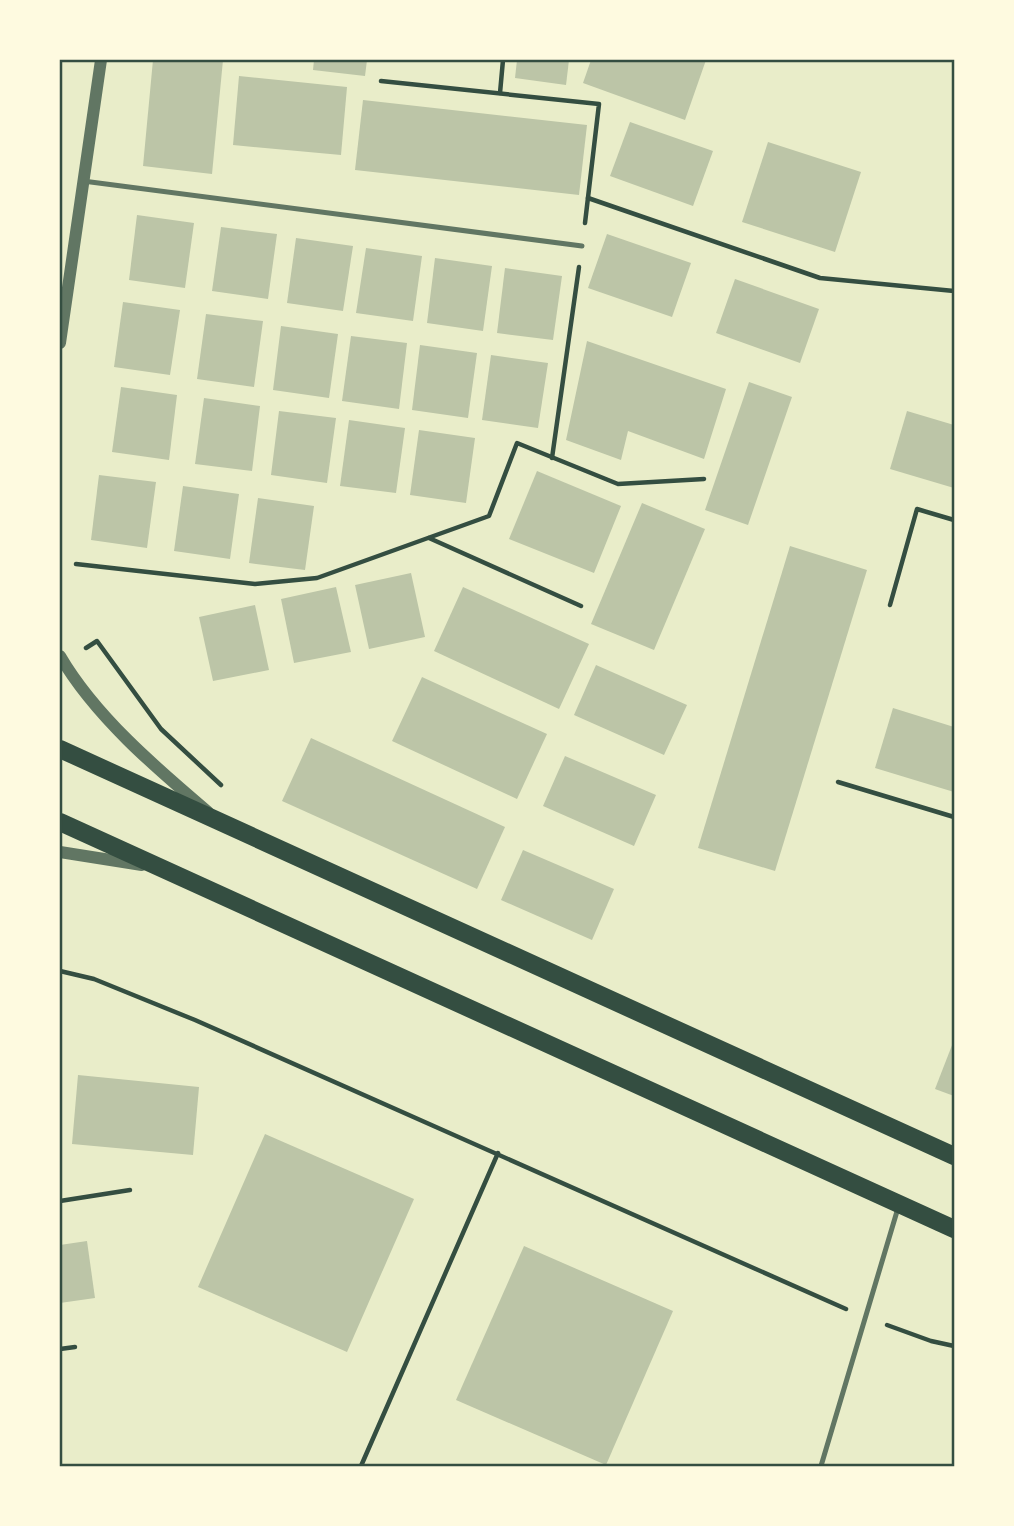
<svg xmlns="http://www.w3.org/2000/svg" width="1014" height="1526" font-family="'Alegreya Sans',sans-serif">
	<rect width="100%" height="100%" fill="#e9edc9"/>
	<g fill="#bcc5a7">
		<polygon points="153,60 223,60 212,174 143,166"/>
		<polygon points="314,60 367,60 365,76 313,70"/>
		<polygon points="517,60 569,60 566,85 515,78"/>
		<polygon points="591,60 706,60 685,120 583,83"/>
		<polygon points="239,76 347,87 341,155 233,145"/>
		<polygon points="363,100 587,125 579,195 355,170"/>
		<polygon points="630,122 713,151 693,206 610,176"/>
		<polygon points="768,142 861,172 835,252 742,222"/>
		<polygon points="137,215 194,223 185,288 129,280"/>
		<polygon points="221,227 277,234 268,299 212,291"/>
		<polygon points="607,234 691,263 672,317 588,288"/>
		<polygon points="296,238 353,246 343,311 287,303"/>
		<polygon points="366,248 422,256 413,321 356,313"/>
		<polygon points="435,258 492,266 483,331 427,323"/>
		<polygon points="505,268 562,276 553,340 497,333"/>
		<polygon points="735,279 819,309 800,363 716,333"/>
		<polygon points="123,302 180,310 170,375 114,367"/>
		<polygon points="206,314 263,321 254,387 197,379"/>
		<polygon points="281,326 338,334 329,398 273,390"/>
		<polygon points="351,336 407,343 399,409 342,401"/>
		<polygon points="587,341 726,389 704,459 628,431 621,460 566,440"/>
		<polygon points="420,345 477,353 468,418 412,410"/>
		<polygon points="491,355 548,363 538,428 482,420"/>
		<polygon points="749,382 792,397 748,525 705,510"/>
		<polygon points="121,387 177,395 169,460 112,452"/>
		<polygon points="204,398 260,406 252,471 195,464"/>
		<polygon points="279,411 336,418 327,483 271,475"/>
		<polygon points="907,411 954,425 954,488 890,469"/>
		<polygon points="349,420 405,428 396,493 340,486"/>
		<polygon points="419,430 475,438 466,503 410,495"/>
		<polygon points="537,471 621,506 594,573 509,539"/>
		<polygon points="99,475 156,482 147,548 91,540"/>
		<polygon points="183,486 239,494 230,559 174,551"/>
		<polygon points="258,498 314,506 305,570 249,563"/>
		<polygon points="642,503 705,529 654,650 591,624"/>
		<polygon points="790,546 867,570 775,871 698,848"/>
		<polygon points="411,573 425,637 369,649 355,585"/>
		<polygon points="336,587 351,652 294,663 281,599"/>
		<polygon points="463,587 589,644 559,709 434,651"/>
		<polygon points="255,605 269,670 213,681 199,617"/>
		<polygon points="596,665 687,705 664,755 574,715"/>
		<polygon points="422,677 547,734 517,799 392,741"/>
		<polygon points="893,708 954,727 954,792 875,768"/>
		<polygon points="311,738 505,827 477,889 282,801"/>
		<polygon points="565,756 656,795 634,846 543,806"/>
		<polygon points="523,850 614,889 592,940 501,900"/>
		<polygon points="954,1040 954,1096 935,1089"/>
		<polygon points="78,1075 199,1087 193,1155 72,1144"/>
		<polygon points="265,1134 414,1199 347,1352 198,1287"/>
		<polygon points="87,1241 95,1298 60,1303 60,1245"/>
		<polygon points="524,1246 673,1311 606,1465 456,1400"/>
	</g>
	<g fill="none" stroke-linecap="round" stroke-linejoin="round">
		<g stroke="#344e41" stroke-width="4.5">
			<polyline points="381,81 599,104 585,223"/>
			<polyline points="500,93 503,60"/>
			<polyline points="588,198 820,278 954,291"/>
			<polyline points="552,458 579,267"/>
			<polyline points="429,538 581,606"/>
			<polyline points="76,564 255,584 317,578 489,516 517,443 618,484 704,479"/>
			<polyline points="890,605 917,509 954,520"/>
			<polyline points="86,648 97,641 161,729 221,785"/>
			<polyline points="838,782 954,817"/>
			<polyline points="60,971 94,979 195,1020 846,1309"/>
			<polyline points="60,1201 130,1190"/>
			<polyline points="887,1325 931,1341 954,1346"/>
			<polyline points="60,1349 75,1347"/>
			<polyline points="361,1466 498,1153"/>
		</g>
		<g stroke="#617663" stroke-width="5">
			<polyline points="83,181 582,246"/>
			<polyline points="821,1466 898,1208"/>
		</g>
		<g stroke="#617663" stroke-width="12">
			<polyline points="60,343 101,60"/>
			<path d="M60,656C95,716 155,767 208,812"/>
			<polyline points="60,852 142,865"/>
		</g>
		<g stroke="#344e41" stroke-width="18">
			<polyline points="60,749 954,1156"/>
			<polyline points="60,822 954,1229"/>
		</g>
	</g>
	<rect width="1014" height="1526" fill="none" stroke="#fefae0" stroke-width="122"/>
	<rect x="61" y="61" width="892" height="1404" fill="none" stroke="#344e41" stroke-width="2.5"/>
</svg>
